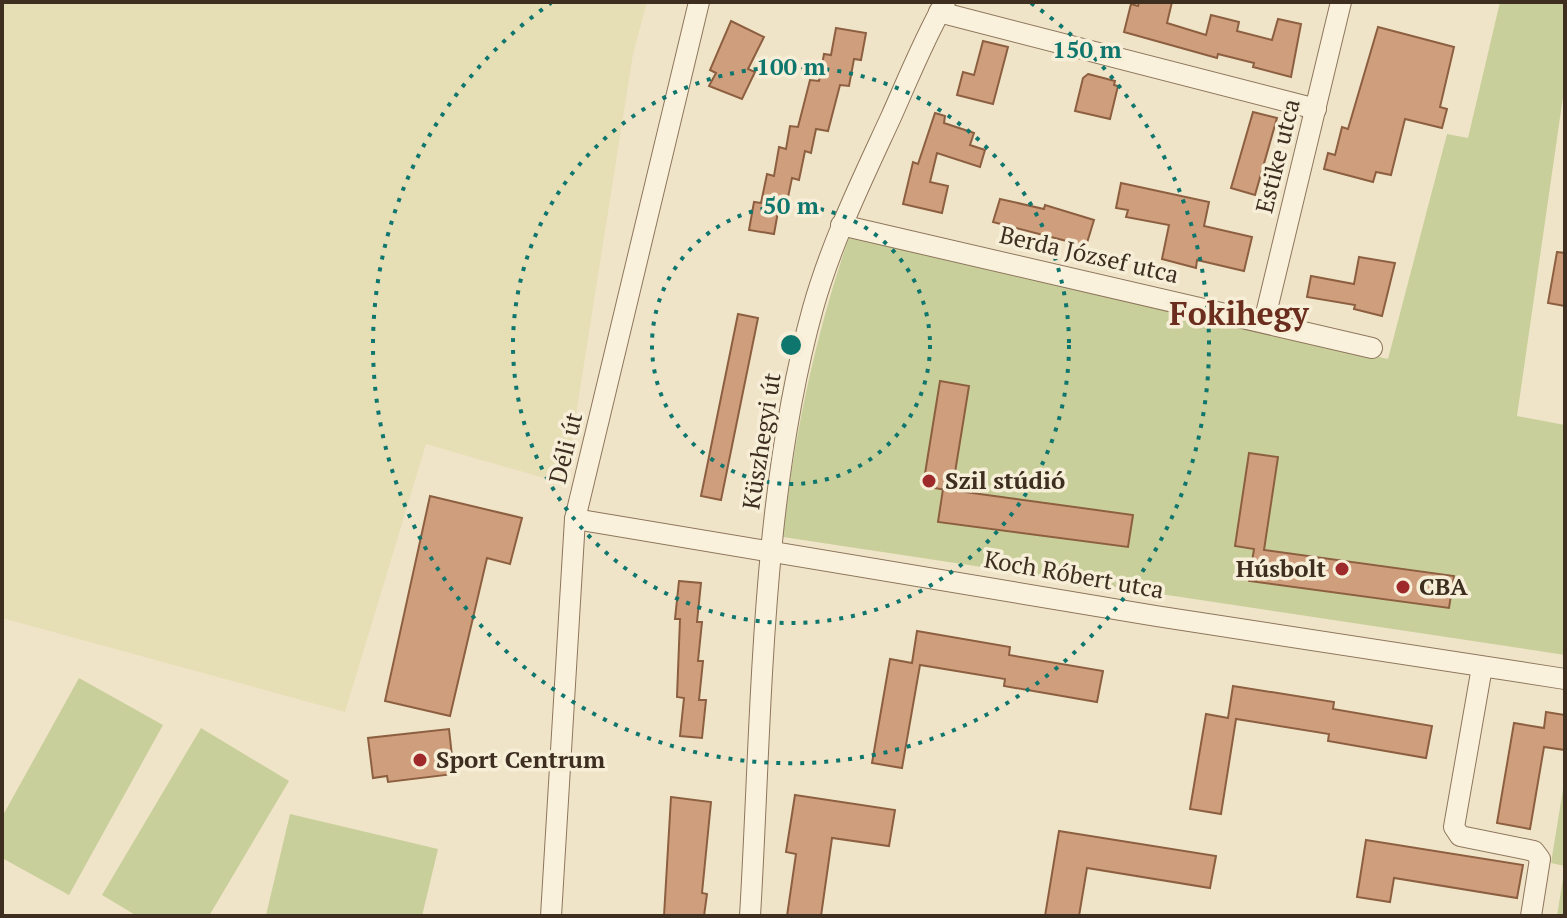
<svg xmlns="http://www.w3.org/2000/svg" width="1567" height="918" font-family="'PT Serif',serif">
	<rect width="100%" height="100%" fill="#f0e4c8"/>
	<polygon fill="#e6deb5" points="2,2 647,2 633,54 565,484 426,444 345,712 2,618"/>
	<g fill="#c9cf9b">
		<path d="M1500,2H1565V83L1517,416L1565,425V655L783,537C794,433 816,333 850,234L1388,359L1447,134L1468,138Z"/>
		<polygon points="79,678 163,725 69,895 2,858 2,817"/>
		<polygon points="201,728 289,781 209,916 137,916 102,895"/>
		<polygon points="1565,777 1565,916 1557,916 1565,866 1551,863"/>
		<polygon points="290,814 438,849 422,916 266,915"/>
	</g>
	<g fill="#cf9f7d" stroke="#8d5f41" stroke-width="2">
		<polygon points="1139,2 1172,2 1167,23 1206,35 1211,15 1239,22 1237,31 1272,40 1278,19 1301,24 1291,77 1253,67 1254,63 1218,54 1217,58 1124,32 1131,4 1138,6"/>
		<polygon points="731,21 764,37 748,69 755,72 742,99 709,86 716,73 710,70"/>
		<polygon points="1378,27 1454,47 1440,107 1447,109 1442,128 1405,119 1391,175 1376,172 1373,182 1324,169 1328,153 1335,155 1342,127 1348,129"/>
		<polygon points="836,28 866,33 861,60 854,59 849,86 840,85 828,131 816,129 811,153 805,151 799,180 792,178 786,207 779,206 774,234 749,230 754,202 761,203 767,174 774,176 779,147 786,149 790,126 798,127 810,80 819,81 824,54 831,55"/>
		<polygon points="983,41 1008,47 993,104 957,95 963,72 974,75"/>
		<polygon points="1088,74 1115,81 1114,85 1118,86 1110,119 1075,111 1083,78"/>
		<polygon points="1253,112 1277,118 1255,195 1231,188"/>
		<polygon points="935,113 945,116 944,123 974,133 970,145 985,150 980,167 937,153 930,182 948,186 942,213 903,204 913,162 918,164"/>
		<polygon points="1121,183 1209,202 1204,226 1252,237 1244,271 1197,260 1196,268 1162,259 1169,225 1126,217 1128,210 1116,208"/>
		<polygon points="1000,199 1044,209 1045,205 1094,220 1086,246 993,222"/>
		<polygon points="1557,252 1565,253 1565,306 1548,303"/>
		<polygon points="1359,257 1395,263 1382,316 1354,309 1355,305 1307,297 1311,276 1354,284"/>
		<polygon points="738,314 758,318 721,500 701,496"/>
		<polygon points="940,381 969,386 952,491 923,486"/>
		<polygon points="1249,453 1278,457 1264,550 1454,576 1449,608 1249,581 1254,549 1235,546"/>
		<polygon points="943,489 1133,515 1128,547 938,522"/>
		<polygon points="430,496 522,518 510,564 487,558 450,716 385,701"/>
		<polygon points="679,581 701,583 697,622 702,622 698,661 703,661 699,700 706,700 702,738 680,736 684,698 677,697 680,619 675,619"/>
		<polygon points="917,631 1010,647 1009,655 1103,671 1097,702 1004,686 1005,679 920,665 902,768 872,763 890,659 912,663"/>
		<polygon points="1233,686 1334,702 1333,709 1432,726 1426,758 1328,741 1329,734 1236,719 1221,814 1190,809 1206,714 1228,718"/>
		<polygon points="1546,712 1565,715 1565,750 1544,747 1530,829 1497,823 1514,723 1544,728"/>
		<polygon points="449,729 454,774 388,782 387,776 373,778 368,738"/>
		<polygon points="795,795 895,810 889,846 832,838 821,916 787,916 796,854 786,852"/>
		<polygon points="671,797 711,802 702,893 707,894 704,916 664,916"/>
		<polygon points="1059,831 1216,856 1210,888 1087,868 1079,916 1045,916"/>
		<polygon points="1366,840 1523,865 1517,898 1394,878 1390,902 1357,897"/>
	</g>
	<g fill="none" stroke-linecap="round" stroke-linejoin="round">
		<defs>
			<g id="street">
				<polyline points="939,12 1316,109"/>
				<polyline points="841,225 1372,348"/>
				<polyline points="1264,322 1341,2"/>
				<polyline points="575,519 1156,616 1565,679"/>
				<polyline points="1482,667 1454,827 1460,836 1534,851 1540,859 1531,916"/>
				<polyline points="551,916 575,519 699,2"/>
				<path d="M750,916C762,717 760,500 813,308C832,241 862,180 891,117C908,79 924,39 945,2"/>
			</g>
		</defs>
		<use href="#street" stroke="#8d765c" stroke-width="22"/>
		<use href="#street" stroke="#faf1dc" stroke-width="20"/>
	</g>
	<g fill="none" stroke="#0f766e" stroke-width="4" stroke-dasharray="4 8">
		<circle cx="791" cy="345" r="139"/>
		<circle cx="791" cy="345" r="278"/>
		<path d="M1031 3A418 418 0 1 1 551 3"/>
	</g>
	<g fill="#9e2a2b" stroke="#f7eed8" stroke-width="3">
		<circle cx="929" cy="481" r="8"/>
		<circle cx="1342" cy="569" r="8"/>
		<circle cx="1403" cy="587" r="8"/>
		<circle cx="420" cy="760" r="8"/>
	</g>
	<g text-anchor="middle" stroke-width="7" stroke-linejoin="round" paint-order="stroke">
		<g font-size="24" fill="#3d2e20" stroke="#f7eed8">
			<text transform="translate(1278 156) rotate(-76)" y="8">Estike utca</text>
			<text transform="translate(1089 255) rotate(13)" y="8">Berda József utca</text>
			<text transform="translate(762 441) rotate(-81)" y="8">Küszhegyi út</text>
			<text transform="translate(566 448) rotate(-76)" y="8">Déli út</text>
			<text transform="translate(1074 575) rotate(10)" y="8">Koch Róbert utca</text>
		</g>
		<g font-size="24" font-weight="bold" fill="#3d2e20" stroke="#f7eed8" text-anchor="start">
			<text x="945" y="489">Szil stúdió</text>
			<text x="1326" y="577" text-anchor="end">Húsbolt</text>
			<text x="1419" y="595">CBA</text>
			<text x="436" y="768">Sport Centrum</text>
		</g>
		<g font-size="32" font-weight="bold" fill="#6b2e1e" stroke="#f7eed8">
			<text x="1239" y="325">Fokihegy</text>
		</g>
	</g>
	<circle cx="791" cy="345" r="12" fill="#0f766e" stroke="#f7eed8" stroke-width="4"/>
	<g font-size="24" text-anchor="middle" font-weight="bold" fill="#0f766e" stroke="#f7eed8" stroke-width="7" stroke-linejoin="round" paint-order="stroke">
		<text x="1087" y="58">150 m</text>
		<text x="791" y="75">100 m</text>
		<text x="791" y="214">50 m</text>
	</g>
	<rect width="1567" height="918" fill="none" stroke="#3d2e20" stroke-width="8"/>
</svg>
